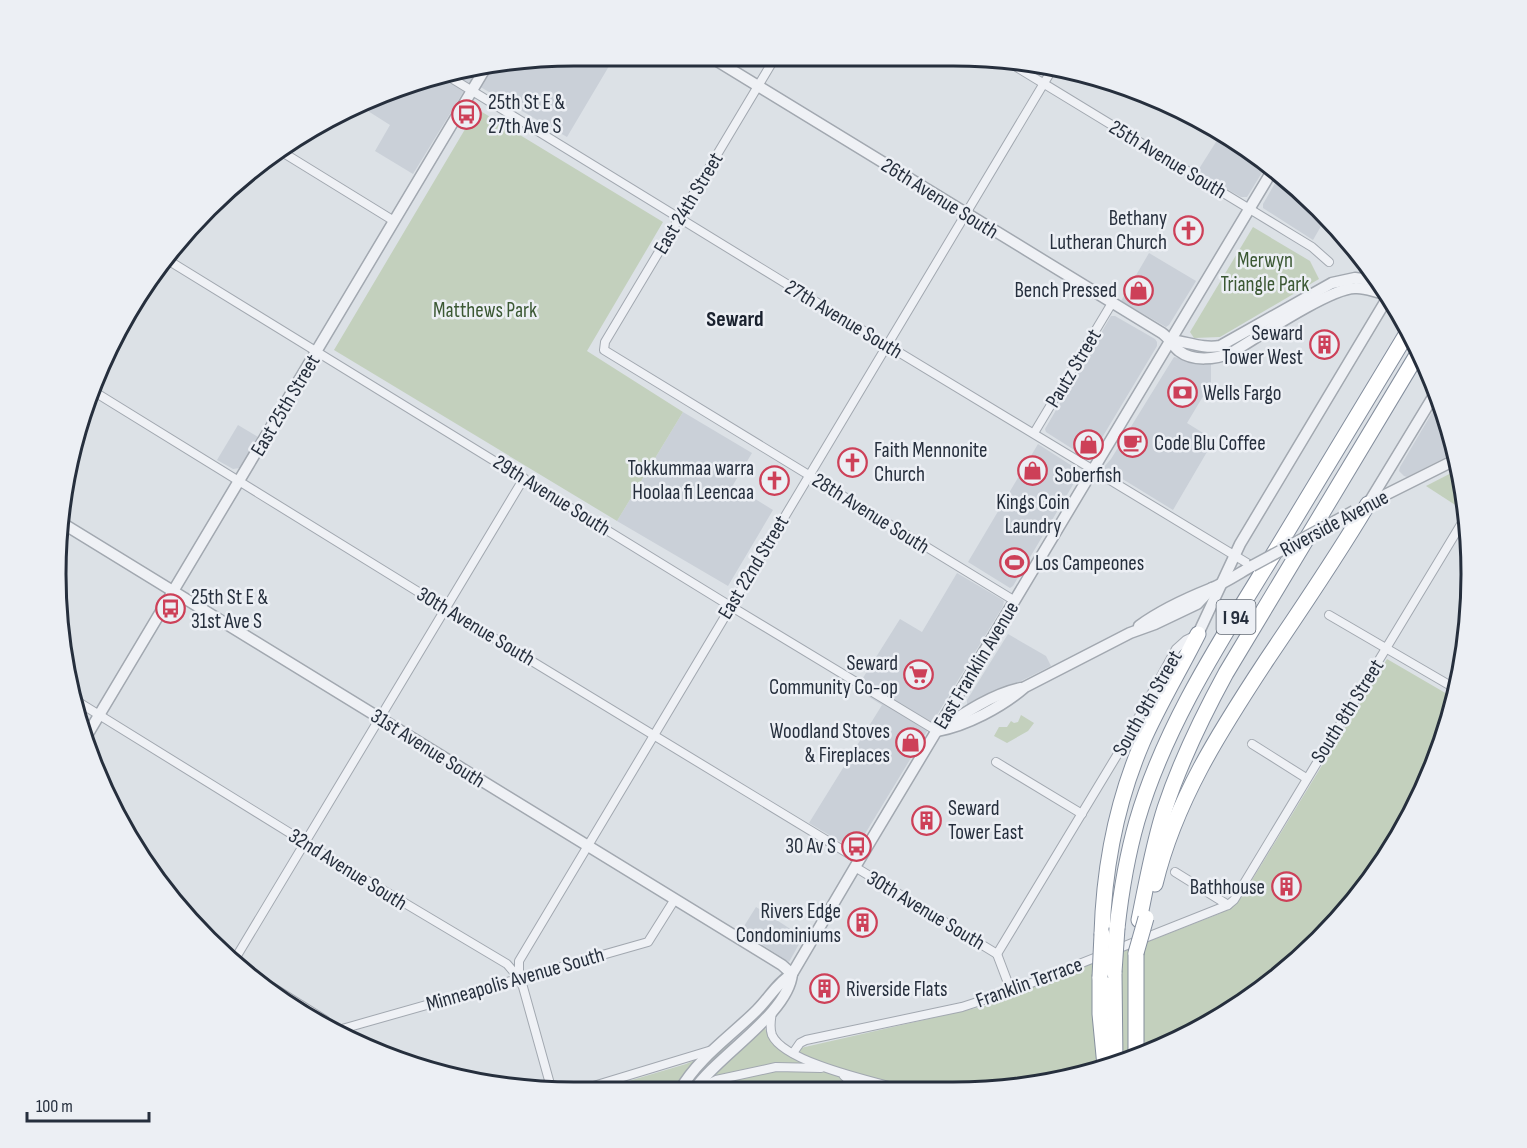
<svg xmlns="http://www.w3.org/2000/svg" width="1527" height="1148" font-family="'Sofia Sans Condensed',sans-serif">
	<rect width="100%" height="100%" fill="#dce1e6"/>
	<g fill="#cad0d8">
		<polygon points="574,56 615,56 567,137 470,81 413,174 375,151 390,125 360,106 439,73"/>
		<polygon points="1221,134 1241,143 1266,166 1247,197 1241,197 1197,172"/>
		<polygon points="1278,178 1324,221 1313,240 1263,208 1263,204"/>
		<polygon points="1149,253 1196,281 1169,325 1166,327 1121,301"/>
		<polygon points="1111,316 1115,316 1155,339 1157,342 1157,346 1097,446 1094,456 1087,460 1082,458 1079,453 1046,432 1045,429"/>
		<polygon points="1174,357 1211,364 1211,383 1187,423 1208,436 1211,445 1173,510 1116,475 1110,474 1105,471 1104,467 1111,459"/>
		<polygon points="1439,401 1454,440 1456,452 1407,477 1404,476 1399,471 1400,467"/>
		<polygon points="683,412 752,453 733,485 773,510 728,586 617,521"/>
		<polygon points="238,425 258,437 240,468 233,469 217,460"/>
		<polygon points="1038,444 1080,471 1081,479 1074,483 1013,586 1010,588 968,562"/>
		<polygon points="957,573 1001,599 1004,601 1003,606 857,847 851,848 809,823 882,705 856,689 900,619 922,632"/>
		<polygon points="1008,634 1046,656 1051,666 971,706 967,705 967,700"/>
		<polygon points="756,907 803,937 789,962 741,931"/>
	</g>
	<g fill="#c3d0bd">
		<polygon points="477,109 663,222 587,351 683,412 617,521 334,350"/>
		<polygon points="1253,227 1310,261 1319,279 1220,337 1194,338 1190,332"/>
		<polygon points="1459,469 1465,507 1463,510 1426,486"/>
		<polygon points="1387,659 1454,698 1444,741 1402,834 1343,916 1268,986 1151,1053 1021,1088 595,1091 686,1064 765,1028 772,1042 783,1052 985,1006 1221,913 1241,898"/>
		<polygon points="1021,715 1034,723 1028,731 1007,743 994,736 999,727 1007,727 1011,721 1014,723 1018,722"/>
	</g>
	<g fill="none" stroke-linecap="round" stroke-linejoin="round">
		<defs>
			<g id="minor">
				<polyline points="776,56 605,342 604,350 1015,601"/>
				<polyline points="1005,60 1289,233 1312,247 1329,262"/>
				<polyline points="443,73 834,313 1252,566"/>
				<polyline points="282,152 394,221"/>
				<polyline points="166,259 722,601 937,731"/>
				<polyline points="93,391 446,609 859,860"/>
				<polyline points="1034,433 1112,303"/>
				<polyline points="1329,615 1456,689"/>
				<polyline points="75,700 361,877 507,964 519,978 523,987 552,1091"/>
				<polyline points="1252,744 1306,778"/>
				<polyline points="996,762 1082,814"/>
				<polyline points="855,867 997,954"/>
				<polyline points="1175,872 1228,905"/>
				<polyline points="997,954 1125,742 1176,649 1186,640 1196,635"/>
				<polyline points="997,954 1011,991"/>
				<polyline points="229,960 325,1020 328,1029"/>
				<polyline points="232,964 524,478"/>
				<polyline points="519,978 519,961 1053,68"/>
				<path d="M772,1012C771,1019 769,1027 772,1035C784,1062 871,1081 900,1089"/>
				<polyline points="335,1031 648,942 675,899"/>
				<polyline points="793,1053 800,1043 806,1040 962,1007 1011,991 1228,905 1234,900 1466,516"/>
				<polyline points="844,1076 859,1089"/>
				<polyline points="697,1089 716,1080 776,1067 821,1068"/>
				<polyline points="577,1091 712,1050"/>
			</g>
			<g id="tertiary">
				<path d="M709,56L1162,333C1169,338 1172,345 1179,351C1193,362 1216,359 1231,353C1256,338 1330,288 1355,288C1366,287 1376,293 1387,294"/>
				<path d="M1171,340C1188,342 1203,349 1220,346L1332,283L1355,278L1378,281"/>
				<polyline points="1369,503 1457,459"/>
				<polyline points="1368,504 1436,392"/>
				<polyline points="62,523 782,965 792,974"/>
				<path d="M1139,626C1161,610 1185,599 1210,589C1225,583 1238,574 1252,566"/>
				<polyline points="1198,634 1240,544 1388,297"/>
				<path d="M942,728C966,712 993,694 1021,688"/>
				<path d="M937,731C966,726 1002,707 1025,687L1130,633L1155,624L1197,604L1212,588"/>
				<polyline points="83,742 486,67"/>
				<path d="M680,1090C698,1058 731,1036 757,1010C769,998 778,982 792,974"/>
				<path d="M694,1090C718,1055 788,1014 792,974L855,867L1272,171"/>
			</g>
			<g id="motorway">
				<path d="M1155,884C1175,801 1220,731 1266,661C1301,609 1336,558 1368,504"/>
				<path d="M1139,920C1147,882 1153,845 1165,808C1181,760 1202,717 1226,673L1420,350"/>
				<path d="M1117,928C1121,892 1127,856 1137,821C1165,725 1221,640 1273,555C1318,480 1363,405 1409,330"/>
				<path d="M1102,934C1104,868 1116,804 1142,743C1158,706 1180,670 1198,634"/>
				<polyline points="1136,953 1136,1057"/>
				<polyline points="1114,972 1115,1063"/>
				<polyline points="1100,977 1100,1014 1105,1066"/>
			</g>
		</defs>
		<use href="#minor" stroke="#a2a8b0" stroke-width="10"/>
		<use href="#tertiary" stroke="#a2a8b0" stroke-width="13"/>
		<use href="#motorway" stroke="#848e9d" stroke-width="17"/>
		<use href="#minor" stroke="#eff1f5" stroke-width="8"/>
		<use href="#tertiary" stroke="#eff1f5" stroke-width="10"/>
		<use href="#motorway" stroke="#fff" stroke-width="15"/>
		<defs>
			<polyline id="tertiary-bridge" points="1252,566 1354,511"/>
			<g id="motorway-bridge">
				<polyline points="1136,953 1146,918"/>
				<polyline points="1114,972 1117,928"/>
				<polyline points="1100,977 1102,934"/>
			</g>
		</defs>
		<use href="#tertiary-bridge" stroke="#a2a8b0" stroke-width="13" stroke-linecap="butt"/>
		<use href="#motorway-bridge" stroke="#848e9d" stroke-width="17" stroke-linecap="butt"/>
		<use href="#tertiary-bridge" stroke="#eff1f5" stroke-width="10"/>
		<use href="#motorway-bridge" stroke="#fff" stroke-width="15"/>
	</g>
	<defs>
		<symbol id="bus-ring" viewBox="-11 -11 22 22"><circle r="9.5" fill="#eceff4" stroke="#cd4058" stroke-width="1.5"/><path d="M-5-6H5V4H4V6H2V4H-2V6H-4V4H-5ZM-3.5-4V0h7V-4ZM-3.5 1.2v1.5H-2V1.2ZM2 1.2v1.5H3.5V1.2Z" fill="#cd4058"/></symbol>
		<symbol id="church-ring" viewBox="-11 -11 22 22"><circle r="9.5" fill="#eceff4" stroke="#cd4058" stroke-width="1.5"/><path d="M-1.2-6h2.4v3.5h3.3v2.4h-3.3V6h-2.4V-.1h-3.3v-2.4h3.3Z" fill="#cd4058"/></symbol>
		<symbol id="shop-ring" viewBox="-11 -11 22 22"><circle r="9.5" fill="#eceff4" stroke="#cd4058" stroke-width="1.5"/><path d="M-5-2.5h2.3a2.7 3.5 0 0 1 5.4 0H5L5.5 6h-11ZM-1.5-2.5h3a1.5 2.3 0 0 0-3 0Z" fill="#cd4058"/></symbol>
		<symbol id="building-ring" viewBox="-11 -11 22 22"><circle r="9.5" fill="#eceff4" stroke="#cd4058" stroke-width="1.5"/><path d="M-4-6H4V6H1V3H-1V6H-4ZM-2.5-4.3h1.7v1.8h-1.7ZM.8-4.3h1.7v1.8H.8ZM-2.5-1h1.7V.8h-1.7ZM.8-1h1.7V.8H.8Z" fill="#cd4058"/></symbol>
		<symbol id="bank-ring" viewBox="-11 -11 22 22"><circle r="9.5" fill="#eceff4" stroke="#cd4058" stroke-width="1.5"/><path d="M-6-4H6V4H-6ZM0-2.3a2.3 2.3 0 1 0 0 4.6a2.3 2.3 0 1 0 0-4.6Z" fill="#cd4058"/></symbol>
		<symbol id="cafe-ring" viewBox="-11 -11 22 22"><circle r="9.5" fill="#eceff4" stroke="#cd4058" stroke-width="1.5"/><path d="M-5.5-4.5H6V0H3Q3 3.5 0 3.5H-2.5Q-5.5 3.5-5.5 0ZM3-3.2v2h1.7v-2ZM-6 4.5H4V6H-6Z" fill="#cd4058"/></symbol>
		<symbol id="stadium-ring" viewBox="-11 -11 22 22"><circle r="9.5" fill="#eceff4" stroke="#cd4058" stroke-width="1.5"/><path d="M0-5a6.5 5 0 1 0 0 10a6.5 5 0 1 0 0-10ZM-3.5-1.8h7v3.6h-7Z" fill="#cd4058"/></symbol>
		<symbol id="supermarket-ring" viewBox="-11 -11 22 22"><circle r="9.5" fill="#eceff4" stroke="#cd4058" stroke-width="1.5"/><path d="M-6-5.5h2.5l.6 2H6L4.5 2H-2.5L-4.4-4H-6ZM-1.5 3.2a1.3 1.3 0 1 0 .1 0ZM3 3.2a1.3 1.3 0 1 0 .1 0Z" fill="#cd4058"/></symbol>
	</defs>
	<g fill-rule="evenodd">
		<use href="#bus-ring" x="450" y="98" width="33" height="33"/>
		<use href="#church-ring" x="1172" y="214" width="33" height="33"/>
		<use href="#shop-ring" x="1122" y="274" width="33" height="33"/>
		<use href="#building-ring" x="1308" y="328" width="33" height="33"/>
		<use href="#bank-ring" x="1166" y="376" width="33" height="33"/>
		<use href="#cafe-ring" x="1116" y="426" width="33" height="33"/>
		<use href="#shop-ring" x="1072" y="428" width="33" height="33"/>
		<use href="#church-ring" x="836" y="446" width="33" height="33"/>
		<use href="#shop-ring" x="1016" y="454" width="33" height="33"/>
		<use href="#church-ring" x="758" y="464" width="33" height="33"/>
		<use href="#stadium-ring" x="998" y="546" width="33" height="33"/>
		<use href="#bus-ring" x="154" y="592" width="33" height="33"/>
		<use href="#supermarket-ring" x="902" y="658" width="33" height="33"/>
		<use href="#shop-ring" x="894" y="726" width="33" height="33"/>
		<use href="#building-ring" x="910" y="804" width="33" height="33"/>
		<use href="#bus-ring" x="840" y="830" width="33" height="33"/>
		<use href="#building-ring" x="1270" y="870" width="33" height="33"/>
		<use href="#building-ring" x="846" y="906" width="33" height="33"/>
		<use href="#building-ring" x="808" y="972" width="33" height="33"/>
	</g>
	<g text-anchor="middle" stroke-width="5" stroke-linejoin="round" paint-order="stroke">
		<rect fill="#eceff4" stroke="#616974" stroke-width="1.5" x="1216.5" y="600" width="39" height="34" rx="4.5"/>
		<g font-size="20" font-weight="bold" fill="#262f3d">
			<text x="1236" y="624">I 94</text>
		</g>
		<g font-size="21" fill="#262f3d" stroke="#eceff4" text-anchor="end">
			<text x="488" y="109" text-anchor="start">25th St E &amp;<tspan x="488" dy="24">27th Ave S</tspan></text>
			<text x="1167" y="225">Bethany<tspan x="1167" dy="24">Lutheran Church</tspan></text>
			<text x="1117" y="297">Bench Pressed</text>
			<text x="1303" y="340">Seward<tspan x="1303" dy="24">Tower West</tspan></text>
			<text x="1203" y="400" text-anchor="start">Wells Fargo</text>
			<text x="1154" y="450" text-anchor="start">Code Blu Coffee</text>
			<text x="874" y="457" text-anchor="start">Faith Mennonite<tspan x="874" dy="24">Church</tspan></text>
			<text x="754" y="475">Tokkummaa warra<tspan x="754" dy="24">Hoolaa fi Leencaa</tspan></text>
			<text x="1088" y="482" text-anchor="middle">Soberfish</text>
			<text x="1033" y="509" text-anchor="middle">Kings Coin<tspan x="1033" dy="24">Laundry</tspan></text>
			<text x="1035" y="570" text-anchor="start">Los Campeones</text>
			<text x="191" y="604" text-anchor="start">25th St E &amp;<tspan x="191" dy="24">31st Ave S</tspan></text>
			<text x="898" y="670">Seward<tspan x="898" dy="24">Community Co-op</tspan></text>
			<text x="890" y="738">Woodland Stoves<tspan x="890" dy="24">&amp; Fireplaces</tspan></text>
			<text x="948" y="815" text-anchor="start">Seward<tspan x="948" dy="24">Tower East</tspan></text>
			<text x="836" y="853">30 Av S</text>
			<text x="1265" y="894">Bathhouse</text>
			<text x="841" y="918">Rivers Edge<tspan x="841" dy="24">Condominiums</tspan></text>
			<text x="846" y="996" text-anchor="start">Riverside Flats</text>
		</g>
		<g font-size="21" fill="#262f3d" stroke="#eceff4">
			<text transform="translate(1168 159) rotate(31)" y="7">25th Avenue South</text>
			<text transform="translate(940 198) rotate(32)" y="7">26th Avenue South</text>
			<text transform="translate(688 203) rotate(-59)" y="7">East 24th Street</text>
			<text transform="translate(844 319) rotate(31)" y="7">27th Avenue South</text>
			<text transform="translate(1073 368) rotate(-59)" y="7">Pautz Street</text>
			<text transform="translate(285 405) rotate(-59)" y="7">East 25th Street</text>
			<text transform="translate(552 495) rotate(32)" y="7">29th Avenue South</text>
			<text transform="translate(871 513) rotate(32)" y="7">28th Avenue South</text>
			<text transform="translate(1334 523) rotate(-28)" y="7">Riverside Avenue</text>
			<text transform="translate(753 567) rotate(-59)" y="7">East 22nd Street</text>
			<text transform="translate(476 626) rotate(31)" y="7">30th Avenue South</text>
			<text transform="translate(976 665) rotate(-59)" y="7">East Franklin Avenue</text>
			<text transform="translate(1147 703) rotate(-60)" y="7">South 9th Street</text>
			<text transform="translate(1347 711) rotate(-58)" y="7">South 8th Street</text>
			<text transform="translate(428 748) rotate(32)" y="7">31st Avenue South</text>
			<text transform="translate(348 869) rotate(32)" y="7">32nd Avenue South</text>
			<text transform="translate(926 910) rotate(31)" y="7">30th Avenue South</text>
			<text transform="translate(515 979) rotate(-16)" y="7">Minneapolis Avenue South</text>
			<text transform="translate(1029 982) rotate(-20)" y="7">Franklin Terrace</text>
		</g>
		<g font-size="21" fill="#3b5833" stroke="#eceff4">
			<text x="1265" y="267">Merwyn<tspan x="1265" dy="24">Triangle Park</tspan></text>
			<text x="485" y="317">Matthews Park</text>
		</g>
		<g font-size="22" font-weight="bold" fill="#19202d" stroke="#eceff4">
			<text x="735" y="326">Seward</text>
		</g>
	</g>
	<path d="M0 0H1527V1148H0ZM574 66H953A508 508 0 0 1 1461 574V574A508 508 0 0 1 953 1082H574A508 508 0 0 1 66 574V574A508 508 0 0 1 574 66Z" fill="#eceff4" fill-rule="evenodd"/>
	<path fill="none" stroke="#262f3d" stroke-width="3" d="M574 66H953A508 508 0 0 1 1461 574V574A508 508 0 0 1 953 1082H574A508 508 0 0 1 66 574V574A508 508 0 0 1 574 66Z"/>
	<path d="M27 1112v9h122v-9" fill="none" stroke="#262f3d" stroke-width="3"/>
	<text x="36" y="1112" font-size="18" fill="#262f3d" stroke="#eceff4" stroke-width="4.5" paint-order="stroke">100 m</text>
</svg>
